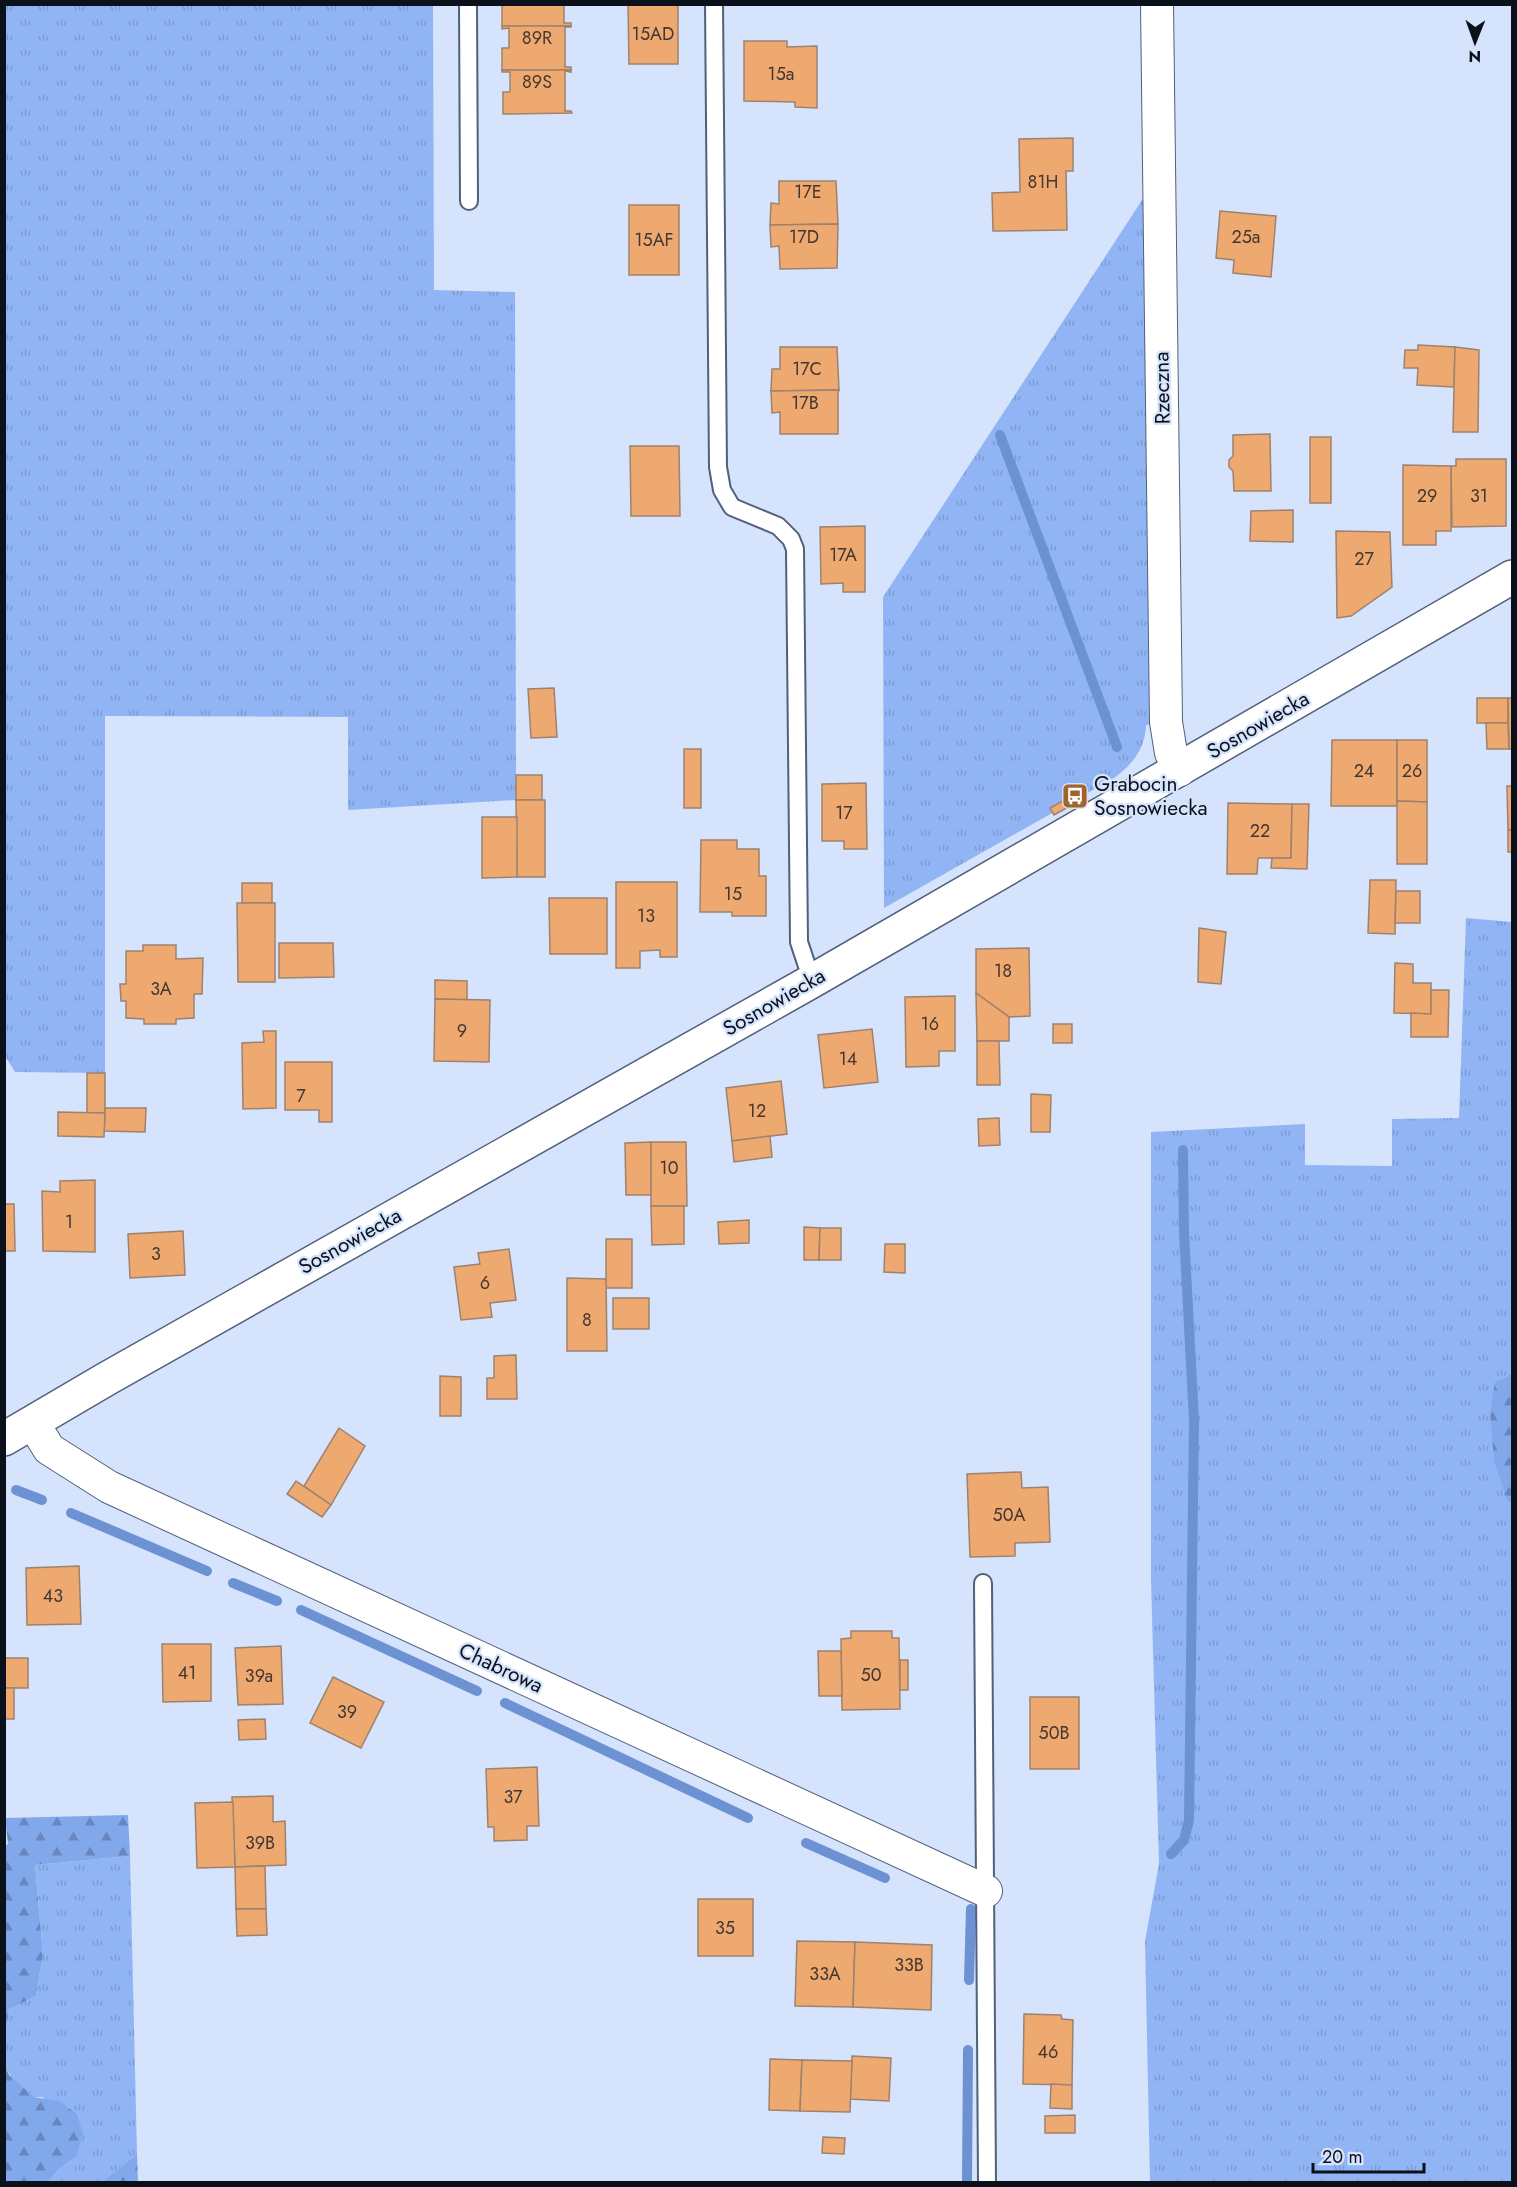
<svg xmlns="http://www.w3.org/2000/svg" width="1517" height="2187" font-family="Jost,sans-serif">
	<defs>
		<pattern id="grass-tufts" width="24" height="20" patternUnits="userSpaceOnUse" patternTransform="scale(1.5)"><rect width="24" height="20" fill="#91b5f4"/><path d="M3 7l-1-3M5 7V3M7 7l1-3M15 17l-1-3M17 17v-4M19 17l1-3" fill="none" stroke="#7c9bd1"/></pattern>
		<pattern id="forest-firs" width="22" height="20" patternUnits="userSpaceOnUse" patternTransform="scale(1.5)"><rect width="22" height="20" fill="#82a8ec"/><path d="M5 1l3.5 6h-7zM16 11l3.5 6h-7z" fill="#6987be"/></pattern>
	</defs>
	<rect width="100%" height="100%" fill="#d5e3fc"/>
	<g fill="url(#grass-tufts)">
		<polygon points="4,5 433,5 434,290 515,292 516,800 348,810 348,717 105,716 105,1073 15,1072 5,1056"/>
		<path d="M1148,191L1154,724L1146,725C1145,749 1133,764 1114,778L884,908L883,597Z"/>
		<polygon points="1466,918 1512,922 1512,1374 1495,1382 1508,1502 1512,1504 1512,2182 1150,2182 1145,1941 1159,1864 1151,1580 1151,1132 1305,1124 1305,1165 1392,1166 1392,1119 1459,1118"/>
		<path d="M130,1856L137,2154L102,2182H48L59,2169L76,2157L43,2097H34C26,2090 13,2082 9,2073C0,2054 5,2030 8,2010L36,1996L43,1954L35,1865Z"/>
	</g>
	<g fill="url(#forest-firs)">
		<polygon points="1512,1374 1512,1504 1508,1502 1494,1461 1490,1413 1495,1382"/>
		<polygon points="128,1815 130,1856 35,1865 43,1954 36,1996 8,2010 5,2034 4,1847 8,1844 5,1818"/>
		<polygon points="4,2057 9,2075 34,2097 59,2101 77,2114 83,2134 76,2157 59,2169 48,2182 5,2182"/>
		<polygon points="137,2154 138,2182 102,2182 103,2181"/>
	</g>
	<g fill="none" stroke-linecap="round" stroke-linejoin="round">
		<g stroke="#6c92d4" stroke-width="10">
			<polyline points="1000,435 1117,747"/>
			<polyline points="16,1490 42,1500"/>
			<polyline points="71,1513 207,1571"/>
			<polyline points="233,1583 277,1601"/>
			<polyline points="301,1610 477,1691"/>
			<polyline points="505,1703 748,1818"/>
			<polyline points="806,1843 885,1878"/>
			<polyline points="1171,1854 1184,1840 1189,1820 1194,1420 1184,1233 1183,1150"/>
			<polyline points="969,1980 971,1909"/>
			<polyline points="967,2182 968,2050"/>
		</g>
	</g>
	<g fill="#eea971" stroke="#9e826d" stroke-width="1.5">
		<polygon points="502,4 564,4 564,23 571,23 571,26 502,26"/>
		<polygon points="628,4 678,4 678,64 629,64"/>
		<polygon points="502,26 571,26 571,27 565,27 565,67 571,67 571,70 502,70 502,48 509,48 509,28 502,29"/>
		<polygon points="744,41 787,41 787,47 817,46 817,108 795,107 795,102 744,101"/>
		<polygon points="502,70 571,70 571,72 565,71 565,111 571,111 572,113 503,114 503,92 510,92 510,72 502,72"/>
		<polygon points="1073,138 1073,171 1066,171 1067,230 993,231 992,193 1020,192 1019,139"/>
		<polygon points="779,181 836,181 838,224 770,225 771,203 779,204"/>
		<rect x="629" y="205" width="50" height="70"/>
		<polygon points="1220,211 1276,216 1271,277 1233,273 1234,260 1216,258"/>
		<polygon points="838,224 837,268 780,269 779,246 771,247 770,225"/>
		<polygon points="1418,345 1455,347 1454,387 1417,385 1418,368 1404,368 1405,350 1418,350"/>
		<polygon points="780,347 837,347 839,390 771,391 772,369 780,369"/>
		<polygon points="1455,347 1479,350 1478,432 1453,432"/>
		<polygon points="839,390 838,393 838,434 780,434 780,412 772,413 771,391"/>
		<polygon points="1270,434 1271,491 1234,491 1233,471 1229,467 1229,460 1233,456 1233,435"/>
		<rect x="1310" y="437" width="21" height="66"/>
		<polygon points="630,446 679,446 680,516 631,516"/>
		<polygon points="1456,459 1506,459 1506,526 1452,527 1451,466 1456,466"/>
		<polygon points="1403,465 1451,466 1451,531 1436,531 1436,545 1403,545"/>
		<polygon points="1293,510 1293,542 1250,541 1251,511"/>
		<polygon points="865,526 865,592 843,592 843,583 821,584 820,527"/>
		<polygon points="1336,531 1390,532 1392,587 1351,616 1337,618"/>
		<polygon points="554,688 557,737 531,738 528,689"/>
		<rect x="1477" y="698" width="31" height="25"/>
		<polygon points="1508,698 1512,698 1512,749 1509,749"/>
		<polygon points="1486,723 1508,723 1509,749 1487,749"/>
		<polygon points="1332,740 1397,740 1397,806 1331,806"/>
		<polygon points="1397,740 1427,740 1427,802 1397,801"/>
		<rect x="684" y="749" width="17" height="59"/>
		<rect x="516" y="775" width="26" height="25"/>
		<polygon points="866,783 867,849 844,849 844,841 822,841 822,784"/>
		<polygon points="1507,786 1512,786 1512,830 1508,830"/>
		<polygon points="1070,797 1074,804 1054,815 1050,808"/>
		<polygon points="516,800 545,800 545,877 517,877"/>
		<polygon points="1397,801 1427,802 1427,864 1397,864"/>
		<polygon points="1228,803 1292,804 1291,858 1258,858 1257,874 1227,874"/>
		<polygon points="1292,804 1309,804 1307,869 1271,868 1272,858 1291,858"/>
		<polygon points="482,817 517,817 517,877 482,878"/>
		<rect x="1508" y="830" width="4" height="22"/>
		<polygon points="701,840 737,840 737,849 759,849 759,876 766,876 766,916 732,916 732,912 700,912"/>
		<polygon points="1370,880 1396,880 1395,934 1368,933"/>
		<polygon points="616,882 677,882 677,957 660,957 660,950 640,951 640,968 616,968"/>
		<rect x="242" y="883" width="30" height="20"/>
		<polygon points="1396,891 1420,891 1420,923 1395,923"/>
		<polygon points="549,898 607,898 607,954 550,954"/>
		<polygon points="237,903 275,903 275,982 238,982"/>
		<polygon points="1199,928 1226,932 1221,984 1198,982"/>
		<polygon points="279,943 333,943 334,977 279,978"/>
		<polygon points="143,945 176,945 176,959 203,958 202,994 194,994 194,1018 176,1019 176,1024 144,1024 144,1019 126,1018 126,1001 121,1001 120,984 126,984 126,951 143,951"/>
		<polygon points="1029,948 1030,1016 1009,1017 976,993 976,949"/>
		<polygon points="1395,963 1413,964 1413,983 1431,983 1431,1014 1394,1013"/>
		<polygon points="435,980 467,981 467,1000 435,999"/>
		<polygon points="1431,990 1449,990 1448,1037 1411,1037 1411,1013 1431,1014"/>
		<polygon points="976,993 1009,1017 1009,1041 977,1041"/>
		<polygon points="955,996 955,1051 939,1051 939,1066 906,1067 905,997"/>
		<polygon points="435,999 490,1000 489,1062 434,1061"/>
		<rect x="1053" y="1024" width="19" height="19"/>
		<polygon points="872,1029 878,1082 824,1088 818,1035"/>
		<polygon points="263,1031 276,1031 276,1108 243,1109 242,1043 264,1042"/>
		<polygon points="977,1041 999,1041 1000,1085 977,1085"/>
		<polygon points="285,1062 332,1062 332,1122 319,1122 319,1110 285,1110"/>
		<rect x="87" y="1073" width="18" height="40"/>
		<polygon points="781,1081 787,1134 732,1141 726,1088"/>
		<polygon points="1031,1094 1051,1095 1050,1132 1031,1132"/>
		<polygon points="105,1108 146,1108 145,1132 104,1131"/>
		<polygon points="58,1112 105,1113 104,1137 58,1136"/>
		<polygon points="999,1118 1000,1145 979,1146 978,1119"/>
		<polygon points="770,1136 772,1157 734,1162 732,1141"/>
		<polygon points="651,1142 651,1195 626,1195 625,1143"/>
		<polygon points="651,1142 686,1142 687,1206 651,1206"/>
		<polygon points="95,1180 95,1252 43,1251 42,1191 60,1192 60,1181"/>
		<polygon points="4,1204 14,1204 15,1251 4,1251"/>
		<polygon points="651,1206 684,1206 684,1244 652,1245"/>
		<polygon points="749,1220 749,1243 719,1244 718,1222"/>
		<polygon points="804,1227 820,1228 819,1260 804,1260"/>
		<polygon points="820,1228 841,1228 841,1260 819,1260"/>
		<polygon points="183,1231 185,1275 130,1278 128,1234"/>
		<rect x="606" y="1239" width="26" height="49"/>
		<polygon points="885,1244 905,1244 905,1273 884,1272"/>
		<polygon points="509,1249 516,1300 490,1303 492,1317 461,1320 454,1267 480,1264 478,1253"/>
		<polygon points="567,1278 606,1279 607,1351 567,1351"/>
		<rect x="613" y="1298" width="36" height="31"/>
		<polygon points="516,1355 517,1399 487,1399 487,1378 494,1378 494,1356"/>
		<polygon points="440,1376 461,1377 461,1416 440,1416"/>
		<polygon points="339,1428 365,1446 331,1505 304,1486"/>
		<polygon points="1021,1472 1022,1488 1048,1487 1050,1542 1015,1543 1015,1556 970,1557 967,1474"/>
		<polygon points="296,1481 331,1505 322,1517 287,1494"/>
		<polygon points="79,1566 81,1624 27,1625 26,1568"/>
		<polygon points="851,1631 892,1631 892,1638 899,1638 900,1709 842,1710 841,1639 851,1638"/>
		<polygon points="162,1644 211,1644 211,1701 163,1702"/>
		<polygon points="281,1646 283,1704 238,1705 235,1648"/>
		<polygon points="818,1651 841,1651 842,1696 819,1696"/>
		<rect x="4" y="1658" width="24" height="30"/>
		<rect x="900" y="1660" width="8" height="30"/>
		<polygon points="333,1677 384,1702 361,1748 310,1723"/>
		<rect x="4" y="1688" width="10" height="31"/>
		<rect x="1030" y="1697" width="49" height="72"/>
		<polygon points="265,1719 266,1739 239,1740 238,1720"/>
		<polygon points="537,1767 539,1826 527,1826 527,1840 494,1841 494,1827 488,1827 486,1769"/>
		<polygon points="273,1796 273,1822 285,1821 286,1865 235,1867 232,1797"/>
		<polygon points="233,1802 235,1867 197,1868 195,1803"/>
		<polygon points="265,1866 266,1909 236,1909 235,1867"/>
		<rect x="698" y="1899" width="55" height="57"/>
		<polygon points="236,1909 266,1909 267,1935 237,1936"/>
		<polygon points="797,1941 855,1942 853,2007 795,2006"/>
		<polygon points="855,1942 932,1945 931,2010 853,2007"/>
		<polygon points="1024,2014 1061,2015 1062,2019 1073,2020 1072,2085 1023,2084"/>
		<polygon points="852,2056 891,2058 889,2101 850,2099"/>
		<polygon points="770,2059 802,2060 800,2111 769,2110"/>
		<polygon points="802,2060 852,2061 850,2112 800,2111"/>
		<polygon points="1051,2084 1072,2085 1072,2109 1050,2108"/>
		<polygon points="1075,2115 1075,2133 1045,2133 1045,2116"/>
		<polygon points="823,2137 845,2138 844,2154 822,2153"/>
	</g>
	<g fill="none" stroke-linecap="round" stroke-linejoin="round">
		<defs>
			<g id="lane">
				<polyline points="468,4 469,201"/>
				<polyline points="714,4 718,467 722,490 732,507 778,526 791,539 795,549 799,942 812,981"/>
				<polyline points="983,1583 987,2182"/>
			</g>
			<g id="street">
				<polyline points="1157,4 1166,722 1171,753 1180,770"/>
				<polyline points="33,1423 49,1449 109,1487 986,1891"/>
			</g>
			<polyline id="secondary" points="4,1439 108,1378 812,981 1512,577"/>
		</defs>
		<use href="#lane" stroke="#52617b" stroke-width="20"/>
		<use href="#street" stroke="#52617b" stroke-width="34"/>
		<use href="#secondary" stroke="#52617b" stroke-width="36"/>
		<use href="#lane" stroke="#fff" stroke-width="16"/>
		<use href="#street" stroke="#fff" stroke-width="32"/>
		<use href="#secondary" stroke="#fff" stroke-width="33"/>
	</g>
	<defs>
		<symbol id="bus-square" viewBox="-11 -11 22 22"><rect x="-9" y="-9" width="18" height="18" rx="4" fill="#a3642c" stroke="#d5e3fc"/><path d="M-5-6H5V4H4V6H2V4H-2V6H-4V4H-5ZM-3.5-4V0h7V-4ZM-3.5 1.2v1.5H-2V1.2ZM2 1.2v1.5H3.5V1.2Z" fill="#fff"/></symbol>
	</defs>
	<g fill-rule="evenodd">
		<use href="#bus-square" x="1060" y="781" width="30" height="30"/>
	</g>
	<g text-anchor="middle" stroke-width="4.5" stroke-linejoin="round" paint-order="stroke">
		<g font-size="18" fill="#443730">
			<text x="653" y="40">15AD</text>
			<text x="537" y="44">89R</text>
			<text x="781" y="80">15a</text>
			<text x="537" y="88">89S</text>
			<text x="1043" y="188">81H</text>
			<text x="808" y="198">17E</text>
			<text x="804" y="243">17D</text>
			<text x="1246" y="243">25a</text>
			<text x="654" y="246">15AF</text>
			<text x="807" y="375">17C</text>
			<text x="805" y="409">17B</text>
			<text x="1427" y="502">29</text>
			<text x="1479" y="502">31</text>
			<text x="843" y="561">17A</text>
			<text x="1364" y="565">27</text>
			<text x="1364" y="777">24</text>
			<text x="1412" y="777">26</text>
			<text x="844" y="819">17</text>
			<text x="1260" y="837">22</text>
			<text x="733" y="900">15</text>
			<text x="646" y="922">13</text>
			<text x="1003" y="977">18</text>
			<text x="161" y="995">3A</text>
			<text x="930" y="1030">16</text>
			<text x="462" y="1037">9</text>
			<text x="848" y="1065">14</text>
			<text x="301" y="1102">7</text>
			<text x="757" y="1117">12</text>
			<text x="669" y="1174">10</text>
			<text x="69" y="1228">1</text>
			<text x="156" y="1260">3</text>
			<text x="485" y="1289">6</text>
			<text x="587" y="1326">8</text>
			<text x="1009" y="1521">50A</text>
			<text x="53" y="1602">43</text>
			<text x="187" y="1679">41</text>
			<text x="871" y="1681">50</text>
			<text x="259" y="1682">39a</text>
			<text x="347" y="1718">39</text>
			<text x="1054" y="1739">50B</text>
			<text x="513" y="1803">37</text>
			<text x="260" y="1849">39B</text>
			<text x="725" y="1934">35</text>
			<text x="909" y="1971">33B</text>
			<text x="825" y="1980">33A</text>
			<text x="1048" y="2058">46</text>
		</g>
		<g font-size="21" fill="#0b111b" stroke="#d5e3fc">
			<text transform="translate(1162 388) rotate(-91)" y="7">Rzeczna</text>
			<text transform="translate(1258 725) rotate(-30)" y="7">Sosnowiecka</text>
			<text transform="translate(774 1002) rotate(-30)" y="7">Sosnowiecka</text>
			<text transform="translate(350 1241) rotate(-29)" y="7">Sosnowiecka</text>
			<text transform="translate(501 1668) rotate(25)" y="7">Chabrowa</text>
		</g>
		<g font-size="21" fill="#0b111b" stroke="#d5e3fc" text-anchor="start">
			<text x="1094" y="791">Grabocin<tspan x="1094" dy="24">Sosnowiecka</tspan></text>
		</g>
	</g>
	<rect width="1517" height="2187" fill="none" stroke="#0b111b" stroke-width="12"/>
	<g transform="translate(1475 42) rotate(181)" stroke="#d5e3fc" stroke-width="4.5" paint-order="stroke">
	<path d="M0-4.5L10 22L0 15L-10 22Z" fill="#0b111b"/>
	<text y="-9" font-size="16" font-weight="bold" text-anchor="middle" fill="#0b111b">N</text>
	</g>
	<path d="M1313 2163v9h111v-9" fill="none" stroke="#0b111b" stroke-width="3"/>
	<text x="1322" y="2163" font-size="18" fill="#0b111b" stroke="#d5e3fc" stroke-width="4.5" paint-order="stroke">20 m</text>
</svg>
